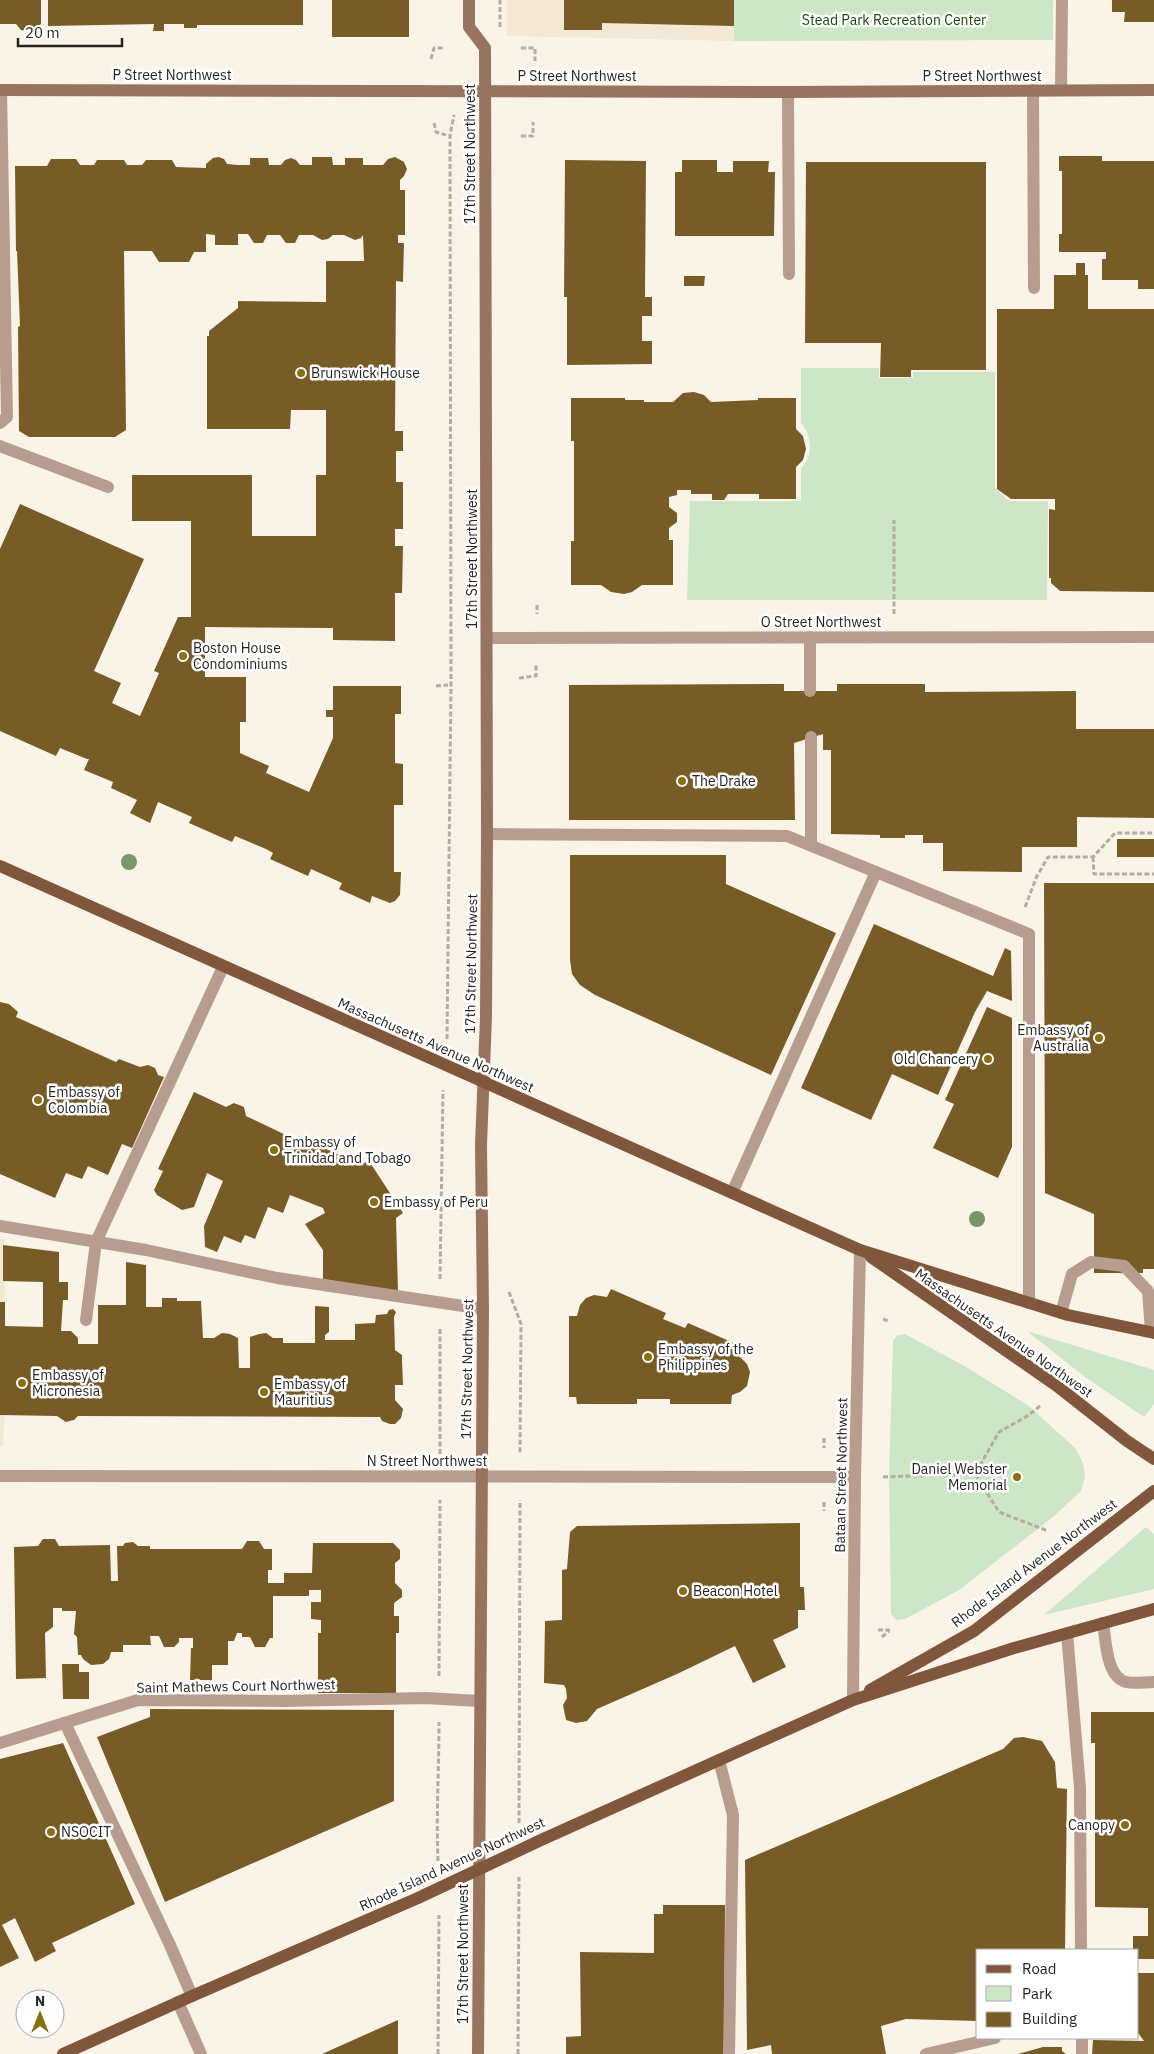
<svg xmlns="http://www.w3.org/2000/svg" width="1154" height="2054" font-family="'IBM Plex Sans',sans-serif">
	<rect width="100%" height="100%" fill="#faf3e7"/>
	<g fill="#f3e8d5">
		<polygon points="507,0 734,0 734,41 507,36"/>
		<polygon points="0,1239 4,1239 5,1302 5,1415 3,1446 0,1446"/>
	</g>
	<g fill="#cde6c7">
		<polygon points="734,0 1053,0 1053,40 734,41"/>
		<path d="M801,368H879V378H913V372H995V488L1009,501H1048L1047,600H687L690,501H801V468C814,456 812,436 801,423Z"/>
		<polygon points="1027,1331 1154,1370 1154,1404 1144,1417 1085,1377"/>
		<polygon points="905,1334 966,1367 1029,1406 1076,1449 1083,1463 1085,1477 1081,1491 1053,1517 959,1590 905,1619 896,1620 891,1614 889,1476 893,1341 898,1335"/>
		<polygon points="1146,1527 1154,1534 1154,1589 1044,1615"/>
	</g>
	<g fill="#785c27">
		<polygon points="0,0 41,0 41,24 34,29 27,31 21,30 16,24 0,24"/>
		<polygon points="48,0 303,0 303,25 197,25 197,28 184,28 184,24 164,24 164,31 153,31 154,24 48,26"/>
		<rect x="332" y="0" width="77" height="37"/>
		<polygon points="564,0 734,0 734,26 602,23 602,30 564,30"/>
		<polygon points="1112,0 1154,0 1154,22 1124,22 1125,12 1112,12"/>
		<polygon points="1059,156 1102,156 1102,161 1154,161 1154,289 1138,289 1138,280 1102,280 1102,259 1106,259 1106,252 1059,252 1059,234 1062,234 1062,171 1059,171"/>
		<polygon points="219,157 224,159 227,164 238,165 250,165 250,158 268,158 269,165 281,165 285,160 291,158 296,160 300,165 312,165 312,157 332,157 333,165 345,165 345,158 363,158 363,165 383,165 388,159 395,157 404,162 407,169 404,176 400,180 400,190 405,190 405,235 398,235 398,243 404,243 403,282 396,281 395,431 403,431 403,451 396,451 396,482 403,482 403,529 395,529 395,546 403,546 402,593 395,593 395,641 333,640 333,628 205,627 205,677 246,677 246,722 240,722 240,753 269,766 266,773 309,792 333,738 333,717 326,717 326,710 333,710 333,686 401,686 401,714 395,714 395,763 403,764 403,805 394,805 394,872 401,872 400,895 395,901 390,903 372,896 370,903 339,889 342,883 311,869 308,876 270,859 273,853 266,849 235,836 232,842 189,823 192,817 158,802 150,823 130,813 137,800 111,788 113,782 84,770 89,759 87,759 60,748 56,756 0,731 0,549 20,504 144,559 94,671 121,683 112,703 140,716 159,673 154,671 178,617 191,617 191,521 132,521 132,475 252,475 252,536 316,536 316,475 326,475 326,410 291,410 290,429 207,429 207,336 209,336 209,331 238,308 238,301 326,302 326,261 364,261 363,235 361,238 355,240 344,235 333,235 328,239 322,240 313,235 299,235 295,243 286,243 280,235 267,235 263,243 254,243 248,234 238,234 238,245 215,245 215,235 206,234 206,252 194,252 189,262 159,262 152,251 124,251 126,430 115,437 29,437 19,431 18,327 20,326 17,251 16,251 15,166 47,166 51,159 76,159 80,165 94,165 97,160 124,160 127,165 142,165 146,160 172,160 176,167 206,168 206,164 213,158"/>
		<polygon points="565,160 646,161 645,297 652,297 652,316 642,316 642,341 652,341 652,364 567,365 567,297 564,297"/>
		<polygon points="682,160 717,160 717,172 733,172 733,161 769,161 768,172 775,172 774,236 675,236 675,172 682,172"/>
		<polygon points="806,162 986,162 986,370 911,370 911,377 880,377 881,343 805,343"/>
		<polygon points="1076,263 1085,263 1085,275 1088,275 1088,309 1154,309 1154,592 1060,591 1051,583 1051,578 1049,578 1049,509 1055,510 1055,499 1011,499 997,489 997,309 1054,309 1054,275 1076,275"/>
		<polygon points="684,276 705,276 704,286 684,286"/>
		<polygon points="694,392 704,395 711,402 758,400 758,398 796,398 796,429 803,436 806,449 803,460 796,467 796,499 759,499 759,494 728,494 724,500 712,500 712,494 691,494 691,490 677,490 677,495 669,497 669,507 677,513 677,522 669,528 669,540 673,540 673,585 642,585 632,592 624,594 611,592 601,585 571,585 571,541 574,541 574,441 571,441 571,398 625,398 625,400 644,400 644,402 673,402 683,393"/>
		<polygon points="784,684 784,691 837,691 837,684 925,684 925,692 1076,691 1076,729 1154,729 1154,818 1077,817 1077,847 1022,847 1022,872 943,871 943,843 923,843 923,835 905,835 905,838 880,838 880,835 831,834 831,750 823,750 823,734 794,743 795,820 569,820 569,685"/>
		<rect x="1117" y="839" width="37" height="18"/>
		<polygon points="570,855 726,855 726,884 836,933 771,1075 595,995 580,985 572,974 570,960"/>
		<polygon points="1044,883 1154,883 1154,1269 1143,1269 1143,1273 1094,1273 1094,1214 1045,1193"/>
		<polygon points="874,924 993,976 1005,948 1011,951 1012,1001 987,991 975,1012 938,1095 892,1074 871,1120 801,1088"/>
		<polygon points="0,1002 9,1004 18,1012 16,1017 116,1062 119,1059 140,1067 148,1065 155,1068 158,1075 164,1077 132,1148 122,1144 108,1175 88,1166 82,1179 66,1173 55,1198 0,1174"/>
		<polygon points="987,1007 1012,1018 1012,1147 998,1178 933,1148 954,1104 945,1100"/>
		<polygon points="194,1092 226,1107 234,1103 244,1107 246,1116 313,1148 314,1144 362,1164 369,1161 403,1213 396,1218 398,1292 323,1279 323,1250 305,1224 325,1213 323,1208 290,1195 283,1213 268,1207 255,1239 245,1235 241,1243 224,1236 217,1252 205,1247 204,1226 223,1181 207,1173 194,1207 182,1210 157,1195 154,1190 163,1171 158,1169"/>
		<polygon points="3,1245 59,1252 59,1282 68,1282 68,1300 63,1300 61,1331 71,1331 78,1338 78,1344 98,1344 98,1305 126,1305 126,1262 146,1265 146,1307 162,1307 162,1298 177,1298 177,1301 201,1301 203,1338 214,1338 222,1333 230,1334 238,1338 239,1368 250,1368 250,1337 259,1334 266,1333 273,1338 283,1338 283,1343 315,1343 315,1306 329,1307 329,1332 325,1335 325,1340 355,1340 355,1324 375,1323 376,1315 387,1314 389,1310 393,1309 396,1312 394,1317 395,1350 402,1355 402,1360 403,1385 395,1385 395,1400 403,1409 401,1418 395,1424 390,1424 382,1421 380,1417 78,1416 74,1420 66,1422 57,1416 0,1415 0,1302 5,1302 5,1326 43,1327 43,1282 3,1281"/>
		<polygon points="611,1289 666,1313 663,1319 685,1328 688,1323 743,1347 739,1356 747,1364 750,1372 747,1386 740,1392 732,1395 731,1404 670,1404 670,1399 637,1399 637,1404 577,1404 576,1397 569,1397 569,1316 577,1316 580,1305 586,1298 594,1295 607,1297"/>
		<polygon points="800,1523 800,1587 804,1587 805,1610 798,1610 798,1628 773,1640 786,1667 753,1683 735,1646 677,1674 597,1709 587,1721 576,1723 566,1720 563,1705 567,1698 566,1689 564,1685 544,1683 545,1621 562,1620 562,1570 567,1569 570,1532 577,1526"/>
		<polygon points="43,1539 55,1539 59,1546 110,1545 111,1581 118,1581 117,1546 123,1546 125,1543 133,1542 138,1546 150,1546 150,1549 242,1549 247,1541 259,1541 264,1549 272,1549 272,1570 268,1570 268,1583 284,1583 284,1573 312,1573 313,1543 393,1543 400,1550 400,1559 395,1563 395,1583 402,1590 402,1597 394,1603 394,1616 399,1616 399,1633 396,1633 396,1693 318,1693 318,1633 321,1633 321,1620 311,1619 311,1602 321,1602 321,1590 309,1590 309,1596 273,1596 273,1638 270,1638 265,1647 255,1647 250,1637 242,1637 242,1633 237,1633 234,1641 228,1641 228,1665 212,1665 212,1680 190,1680 191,1648 193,1648 193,1638 179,1638 179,1642 174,1647 164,1647 159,1636 150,1636 151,1645 123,1645 123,1652 111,1652 109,1659 103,1664 91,1665 83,1659 81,1655 78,1655 77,1637 74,1634 76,1611 62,1611 62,1608 53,1608 53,1627 45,1633 46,1678 16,1679 14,1547 38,1546"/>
		<polygon points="62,1664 79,1664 79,1672 89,1672 89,1699 63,1699"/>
		<polygon points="150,1709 394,1710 394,1801 165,1902 97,1737 150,1717"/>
		<polygon points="1091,1712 1154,1712 1154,1959 1138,1959 1138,1950 1133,1950 1133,1936 1148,1936 1148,1908 1095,1907 1095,1743 1091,1743"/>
		<polygon points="1023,1737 1042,1741 1055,1762 1057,1788 1067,1789 1065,1950 978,1950 978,2021 906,2019 881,2026 886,2054 772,2054 771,2045 747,2050 745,1860 1003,1749 1014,1738"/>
		<polygon points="63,1743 135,1904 52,1943 56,1951 35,1962 15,1918 2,1925 19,1958 0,1967 0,1759"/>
		<polygon points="663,1905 725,1905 724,2054 566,2054 566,2037 581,2036 580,1952 654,1953 654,1914 663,1914"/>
		<polygon points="1138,1973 1154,1973 1154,2054 1092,2054 1093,2040 1144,2041 1138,2033"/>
		<polygon points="398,2020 398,2054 322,2054"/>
		<polygon points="1043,2047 1062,2047 1062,2051 1066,2054 1018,2054"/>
	</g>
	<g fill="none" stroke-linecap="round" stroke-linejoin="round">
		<g stroke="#b3ada4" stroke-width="3" stroke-dasharray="5 2.5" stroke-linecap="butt">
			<polyline points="500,27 500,0"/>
			<polyline points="521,48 535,48 535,61"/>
			<polyline points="431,59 434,48 445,48"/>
			<polyline points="434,123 436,132 446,135"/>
			<polyline points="521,136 533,136 533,122"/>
			<polyline points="537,605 537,614"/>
			<polyline points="894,614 894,520"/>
			<polyline points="519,678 536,676 536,665"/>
			<polyline points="436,686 448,685"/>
			<polyline points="1093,857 1094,874 1154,874"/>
			<polyline points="1025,907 1037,876 1048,857 1093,857 1115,833 1154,833"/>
			<polyline points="447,1039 451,684 450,135 454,115"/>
			<polyline points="440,1279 443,1090"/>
			<polyline points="509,1292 521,1324 520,1453"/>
			<polyline points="883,1319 890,1322"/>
			<polyline points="1040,1406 1029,1415 999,1432 975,1474 999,1512 1048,1531"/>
			<polyline points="824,1438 824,1448"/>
			<polyline points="440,1454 440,1327"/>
			<polyline points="883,1477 975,1474"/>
			<polyline points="824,1502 824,1511"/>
			<polyline points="878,1630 890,1630"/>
			<polyline points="882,1637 889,1631"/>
			<polyline points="439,1676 440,1500"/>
			<polyline points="519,1823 520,1500"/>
			<path d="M438,1861C436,1815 439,1769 439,1722"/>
			<polyline points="438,2054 439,1915"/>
			<polyline points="518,2054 519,1877"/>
		</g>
		<g stroke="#b79d8f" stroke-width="12">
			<polyline points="1033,90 1034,288"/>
			<polyline points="1061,90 1062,0"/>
			<polyline points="788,92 789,274"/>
			<polyline points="0,423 7,417 1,90"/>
			<polyline points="0,446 108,487"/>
			<polyline points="810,637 810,691"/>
			<polyline points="811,737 811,845"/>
			<polyline points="487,834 787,836 1029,934 1029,1303"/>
			<polyline points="732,1193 876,872"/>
			<polyline points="0,1226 146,1250 277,1278 483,1309"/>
			<polyline points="1061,1313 1072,1274 1091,1262 1124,1266 1148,1291 1151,1332"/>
			<polyline points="86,1320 96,1242 223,967"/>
			<path d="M1103,1623C1106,1640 1106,1677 1126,1682C1134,1684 1145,1682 1154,1682"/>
			<polyline points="1067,1633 1080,1788 1081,1950"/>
			<polyline points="65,1723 170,1945 192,1996"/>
			<polyline points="0,1743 138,1700 283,1701 426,1698 479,1701"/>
			<polyline points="719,1760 733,1815 729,2054"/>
			<polyline points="178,2002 201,2054"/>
			<polyline points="926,2054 995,2038"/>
			<polyline points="1082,2054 1082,2038"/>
		</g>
		<g stroke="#b79d8f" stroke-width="12">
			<polyline points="488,638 1154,637"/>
			<polyline points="0,1476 855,1477"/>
			<polyline points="853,1700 855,1477 860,1250"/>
		</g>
		<g stroke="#977460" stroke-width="12">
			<polyline points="469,0 469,27 485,48 487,834 486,1017 481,1145 483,1309 478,2054"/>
			<polyline points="0,90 788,92 1154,90"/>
		</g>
		<g stroke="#80563d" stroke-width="12">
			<polyline points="0,866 860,1250 1068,1315 1154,1333"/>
			<polyline points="871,1257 1057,1386 1127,1441 1154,1459"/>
			<polyline points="870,1690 974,1631 1154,1491"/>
			<polyline points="63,2054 192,1996 418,1898 541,1840 853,1700 1014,1648 1154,1609"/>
		</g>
	</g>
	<g fill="#7c966b">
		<circle cx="129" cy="862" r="8"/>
		<circle cx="977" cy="1219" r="8"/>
	</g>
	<g fill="#896f10" stroke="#fff" stroke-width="2">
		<circle cx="301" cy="373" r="5"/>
		<circle cx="183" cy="656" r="5"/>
		<circle cx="682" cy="781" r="5"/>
		<circle cx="1099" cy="1038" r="5"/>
		<circle cx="988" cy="1059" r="5"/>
		<circle cx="38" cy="1100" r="5"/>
		<circle cx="274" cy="1150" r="5"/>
		<circle cx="374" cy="1202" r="5"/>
		<circle cx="648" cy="1357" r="5"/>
		<circle cx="22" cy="1383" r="5"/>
		<circle cx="264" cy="1392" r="5"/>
		<circle cx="1017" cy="1477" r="5"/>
		<circle cx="683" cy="1591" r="5"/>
		<circle cx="1125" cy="1825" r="5"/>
		<circle cx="51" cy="1832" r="5"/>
	</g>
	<g text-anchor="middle" stroke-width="5" stroke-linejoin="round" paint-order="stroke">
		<g font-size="14" fill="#154a06" stroke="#fff">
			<text x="894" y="25">Stead Park Recreation Center</text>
		</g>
		<g font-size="14" fill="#272420" stroke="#fff">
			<text x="172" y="80">P Street Northwest</text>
			<text x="577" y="81">P Street Northwest</text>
			<text x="982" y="81">P Street Northwest</text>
			<text transform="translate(470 154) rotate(-90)" y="5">17th Street Northwest</text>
			<text transform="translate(472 559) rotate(-90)" y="5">17th Street Northwest</text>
			<text x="821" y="627">O Street Northwest</text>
			<text transform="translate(471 964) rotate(-89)" y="5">17th Street Northwest</text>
			<text transform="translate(436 1045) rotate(24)" y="5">Massachusetts Avenue Northwest</text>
			<text transform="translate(1004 1333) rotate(35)" y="5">Massachusetts Avenue Northwest</text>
			<text transform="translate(467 1369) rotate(-89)" y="5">17th Street Northwest</text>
			<text x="427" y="1466">N Street Northwest</text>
			<text transform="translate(841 1475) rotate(-89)" y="5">Bataan Street Northwest</text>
			<text transform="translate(1034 1563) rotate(-37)" y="5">Rhode Island Avenue Northwest</text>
			<text transform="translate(236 1686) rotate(-1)" y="5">Saint Mathews Court Northwest</text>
			<text transform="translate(452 1864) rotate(-25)" y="5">Rhode Island Avenue Northwest</text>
			<text transform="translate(463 1954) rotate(-90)" y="5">17th Street Northwest</text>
		</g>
		<g font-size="14" fill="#272420" stroke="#fff" text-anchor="start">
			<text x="311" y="378">Brunswick House</text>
			<text x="193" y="653">Boston House<tspan x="193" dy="16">Condominiums</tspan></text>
			<text x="692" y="786">The Drake</text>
			<text x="1089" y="1035" text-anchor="end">Embassy of<tspan x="1089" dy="16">Australia</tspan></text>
			<text x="978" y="1064" text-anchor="end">Old Chancery</text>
			<text x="48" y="1097">Embassy of<tspan x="48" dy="16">Colombia</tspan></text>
			<text x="284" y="1147">Embassy of<tspan x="284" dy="16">Trinidad and Tobago</tspan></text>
			<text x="384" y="1207">Embassy of Peru</text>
			<text x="658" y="1354">Embassy of the<tspan x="658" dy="16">Philippines</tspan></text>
			<text x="32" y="1380">Embassy of<tspan x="32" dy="16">Micronesia</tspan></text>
			<text x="274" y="1389">Embassy of<tspan x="274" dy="16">Mauritius</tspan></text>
			<text x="1007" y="1474" text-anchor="end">Daniel Webster<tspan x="1007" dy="16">Memorial</tspan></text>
			<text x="693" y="1596">Beacon Hotel</text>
			<text x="1115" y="1830" text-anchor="end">Canopy</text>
			<text x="61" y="1837">NSOCIT</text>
		</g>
	</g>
	<rect x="976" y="1949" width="162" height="90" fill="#ffffff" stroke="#a9a7a6"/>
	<rect x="986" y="1965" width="25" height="8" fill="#80563d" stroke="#a9a7a6"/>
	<text x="1022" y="1974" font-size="15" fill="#272420">Road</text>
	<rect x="986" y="1986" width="25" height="15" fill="#cde6c7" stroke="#a9a7a6"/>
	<text x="1022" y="1999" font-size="15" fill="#272420">Park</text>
	<rect x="986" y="2012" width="25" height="15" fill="#785c27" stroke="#a9a7a6"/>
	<text x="1022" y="2024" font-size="15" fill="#272420">Building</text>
	<g transform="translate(40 2014)"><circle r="24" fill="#ffffff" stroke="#a9a7a6"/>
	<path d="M0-4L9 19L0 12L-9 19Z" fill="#896f10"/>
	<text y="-8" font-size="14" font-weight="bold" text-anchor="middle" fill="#272420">N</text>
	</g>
	<path d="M18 38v8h104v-8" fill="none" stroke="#272420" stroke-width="2.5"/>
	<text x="25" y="38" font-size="15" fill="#272420" stroke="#ffffff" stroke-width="4" paint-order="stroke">20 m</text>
</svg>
